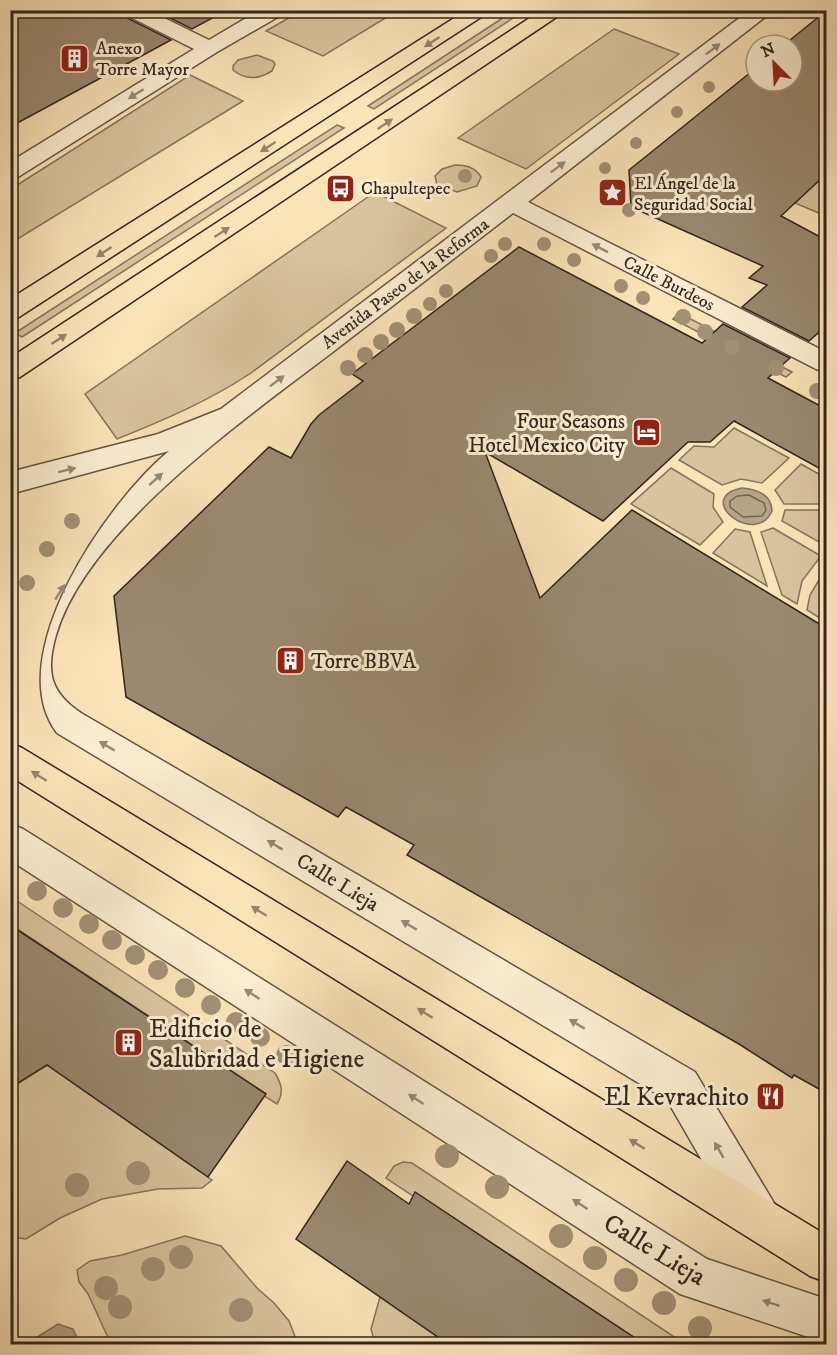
<svg xmlns="http://www.w3.org/2000/svg" width="837" height="1355" font-family="'IM FELL DW Pica',serif">
	<rect width="100%" height="100%" fill="#fbe3b8"/>
	<filter id="stains"><feTurbulence type="fractalNoise" baseFrequency=".00333" numOctaves="4"/><feColorMatrix values="0 0 0 0 .2 0 0 0 0 .09 0 0 0 0 .02 0 0 0 .5 -.17"/></filter>
	<radialGradient id="worn" r=".72"><stop offset=".6" stop-color="#630" stop-opacity="0"/><stop offset="1" stop-color="#630" stop-opacity=".3"/></radialGradient>
	<g fill="#d9c39e" stroke="#85745e" stroke-width="1.5">
		<polygon points="515,10 524,11 374,109 368,106"/>
		<polygon points="301,11 301,10 397,11 323,56 266,31"/>
		<polygon points="614,29 679,54 526,169 458,138"/>
		<path d="M257,55L273,61L275,64L272,71C259,79 245,80 233,70V66L238,60Z"/>
		<polygon points="190,75 243,101 11,243 11,189"/>
		<polygon points="337,125 344,128 22,337 15,333"/>
		<path d="M455,165C466,165 475,167 481,177L477,186L457,192L437,185L435,176L442,169Z"/>
		<polygon points="826,174 826,216 795,203"/>
		<path d="M375,192L446,228L251,373C209,401 164,420 117,439L85,394Z"/>
		<polygon points="679,313 792,372 786,377 673,319"/>
		<polygon points="734,428 789,458 762,483 741,479 722,485 679,460 694,446 714,447"/>
		<polygon points="801,464 826,478 826,504 784,504 775,490"/>
		<polygon points="671,468 714,494 713,507 723,522 700,545 631,504"/>
		<polygon points="785,510 826,510 826,546 782,521"/>
		<polygon points="773,528 821,556 802,581 797,604 782,595 761,532"/>
		<polygon points="735,529 750,532 767,586 713,553"/>
		<polygon points="826,568 826,608 818,617 807,610 810,595"/>
		<path d="M11,897L275,1073C282,1085 284,1092 277,1104L264,1096L265,1093L11,925Z"/>
		<polygon points="47,1065 212,1180 202,1188 158,1189 102,1199 60,1218 26,1239 11,1237 11,1088"/>
		<polygon points="403,1162 412,1163 685,1344 644,1344 416,1193 413,1196 386,1178 394,1166"/>
		<polygon points="185,1236 221,1246 257,1288 274,1303 289,1321 298,1344 111,1344 88,1294 79,1282 77,1270 90,1261 122,1255"/>
		<polygon points="380,1297 448,1344 375,1344 371,1329"/>
	</g>
	<g fill="#b6a284" stroke="#81705c" stroke-width="1.5">
		<path d="M742,488C757,489 772,495 772,511C756,548 692,498 742,488Z"/>
		<polygon points="58,1324 73,1329 80,1344 26,1344"/>
	</g>
	<g fill="none" stroke-linecap="round" stroke-linejoin="round">
		<polygon stroke="#746452" stroke-width="1.5" points="749,495 764,503 766,510 762,516 743,517 730,507 730,501 737,496"/>
	</g>
	<g fill="#9a886f" stroke="#31251f" stroke-width="1.5">
		<polygon points="10,10 119,10 123,16 171,40 10,127"/>
		<polygon points="154,10 227,10 192,29"/>
		<polygon points="826,11 826,174 781,216 826,240 826,326 809,341 742,307 767,285 749,278 763,266 631,207 629,170 756,68 756,81 792,81 792,45 784,45"/>
		<polygon points="519,247 702,343 723,324 790,358 768,378 826,409 826,472 734,421 710,442 688,442 603,521 485,452 540,598 632,510 826,628 826,1093 794,1075 792,1078 739,1044 407,855 414,845 346,807 338,817 126,697 114,596 269,447 291,458 311,424 319,415 363,381 352,374"/>
		<polygon points="10,925 266,1094 208,1177 47,1065 10,1088"/>
		<polygon points="347,1161 409,1204 415,1192 644,1344 448,1344 296,1239"/>
	</g>
	<g fill="none" stroke-linecap="round" stroke-linejoin="round">
		<defs>
			<g id="minor">
				<polygon points="121,10 148,10 209,40 260,10 286,10 283,14 217,52 18,177 10,179 10,162 194,49 124,14"/>
				<path d="M750,10H774L528,202L826,352V372L816,369L513,213C456,257 400,300 343,344C255,412 88,526 56,635C46,670 49,692 81,713L695,1072L774,1203L781,1218L774,1233L759,1240L744,1233L667,1100L57,733C0,658 106,503 169,451L10,494V472L158,434L221,409Z"/>
				<polygon points="10,824 23,829 707,1259 826,1299 826,1343 680,1294 10,860"/>
			</g>
			<g id="major">
				<polygon points="467,10 492,10 19,317 10,319 10,299"/>
				<polygon points="542,10 567,10 20,377 10,380 10,358"/>
				<polygon points="10,743 22,748 826,1235 826,1282 810,1276 10,776"/>
			</g>
		</defs>
		<use href="#minor" stroke="#645445" stroke-width="3"/>
		<use href="#major" stroke="#31251f" stroke-width="3"/>
		<use href="#minor" fill="#fcedd1" fill-rule="evenodd"/>
		<use href="#major" fill="#fbe3b8" fill-rule="evenodd"/>
	</g>
	<g fill="#a39075">
		<circle cx="709" cy="87" r="6"/>
		<circle cx="677" cy="112" r="6"/>
		<circle cx="636" cy="143" r="6"/>
		<circle cx="605" cy="168" r="6"/>
		<circle cx="465" cy="176" r="7"/>
		<circle cx="629" cy="210" r="7"/>
		<circle cx="505" cy="244" r="7"/>
		<circle cx="544" cy="244" r="7"/>
		<circle cx="491" cy="256" r="7"/>
		<circle cx="574" cy="260" r="7"/>
		<circle cx="621" cy="286" r="7"/>
		<circle cx="446" cy="291" r="7"/>
		<circle cx="643" cy="298" r="7"/>
		<circle cx="430" cy="304" r="7"/>
		<circle cx="414" cy="316" r="8"/>
		<circle cx="683" cy="317" r="8"/>
		<circle cx="397" cy="330" r="8"/>
		<circle cx="705" cy="332" r="8"/>
		<circle cx="381" cy="342" r="8"/>
		<circle cx="732" cy="347" r="8"/>
		<circle cx="365" cy="355" r="8"/>
		<circle cx="348" cy="368" r="8"/>
		<circle cx="776" cy="368" r="8"/>
		<circle cx="817" cy="391" r="8"/>
		<circle cx="72" cy="521" r="8"/>
		<circle cx="47" cy="549" r="8"/>
		<circle cx="27" cy="583" r="8"/>
		<circle cx="37" cy="891" r="10"/>
		<circle cx="63" cy="908" r="10"/>
		<circle cx="89" cy="924" r="10"/>
		<circle cx="112" cy="940" r="10"/>
		<circle cx="135" cy="955" r="10"/>
		<circle cx="158" cy="970" r="10"/>
		<circle cx="185" cy="988" r="10"/>
		<circle cx="211" cy="1005" r="10"/>
		<circle cx="236" cy="1022" r="10"/>
		<circle cx="260" cy="1037" r="10"/>
		<circle cx="286" cy="1055" r="10"/>
		<circle cx="447" cy="1156" r="12"/>
		<circle cx="138" cy="1173" r="12"/>
		<circle cx="77" cy="1185" r="12"/>
		<circle cx="497" cy="1187" r="12"/>
		<circle cx="561" cy="1236" r="12"/>
		<circle cx="181" cy="1257" r="12"/>
		<circle cx="595" cy="1258" r="12"/>
		<circle cx="153" cy="1269" r="12"/>
		<circle cx="626" cy="1280" r="12"/>
		<circle cx="106" cy="1288" r="12"/>
		<circle cx="664" cy="1303" r="12"/>
		<circle cx="120" cy="1307" r="12"/>
		<circle cx="241" cy="1310" r="12"/>
		<circle cx="700" cy="1328" r="12"/>
	</g>
	<defs><path id="oneway-solid" d="M-6-.8H1V-3.2L6.5 0L1 3.2V.8H-6Z" transform="scale(1.5)"/></defs>
	<g fill="#96846c">
		<use href="#oneway-solid" transform="translate(432 42) rotate(147)"/>
		<use href="#oneway-solid" transform="translate(385 124) rotate(-34)"/>
		<use href="#oneway-solid" transform="translate(268 147) rotate(147)"/>
		<use href="#oneway-solid" transform="translate(222 232) rotate(-33)"/>
		<use href="#oneway-solid" transform="translate(104 252) rotate(147)"/>
		<use href="#oneway-solid" transform="translate(59 339) rotate(-33)"/>
		<use href="#oneway-solid" transform="translate(39 776) rotate(-148)"/>
		<use href="#oneway-solid" transform="translate(259 911) rotate(-148)"/>
		<use href="#oneway-solid" transform="translate(425 1013) rotate(-148)"/>
		<use href="#oneway-solid" transform="translate(637 1144) rotate(-148)"/>
	</g>
	<g fill="#968978">
		<use href="#oneway-solid" transform="translate(713 49) rotate(-37)"/>
		<use href="#oneway-solid" transform="translate(136 94) rotate(148)"/>
		<use href="#oneway-solid" transform="translate(558 167) rotate(-37)"/>
		<use href="#oneway-solid" transform="translate(600 248) rotate(-153)"/>
		<use href="#oneway-solid" transform="translate(277 381) rotate(-37)"/>
		<use href="#oneway-solid" transform="translate(67 470) rotate(-14)"/>
		<use href="#oneway-solid" transform="translate(156 479) rotate(-42)"/>
		<use href="#oneway-solid" transform="translate(60 592) rotate(-58)"/>
		<use href="#oneway-solid" transform="translate(107 746) rotate(-149)"/>
		<use href="#oneway-solid" transform="translate(275 845) rotate(-149)"/>
		<use href="#oneway-solid" transform="translate(409 925) rotate(-149)"/>
		<use href="#oneway-solid" transform="translate(252 994) rotate(-147)"/>
		<use href="#oneway-solid" transform="translate(577 1024) rotate(-149)"/>
		<use href="#oneway-solid" transform="translate(416 1099) rotate(-147)"/>
		<use href="#oneway-solid" transform="translate(719 1150) rotate(-120)"/>
		<use href="#oneway-solid" transform="translate(580 1204) rotate(-147)"/>
		<use href="#oneway-solid" transform="translate(771 1303) rotate(-162)"/>
	</g>
	<defs>
		<symbol id="building-square" viewBox="-11 -11 22 22"><rect x="-9" y="-9" width="18" height="18" rx="4" fill="#8f2418" stroke="#fcedd1"/><path d="M-4-6H4V6H1V3H-1V6H-4ZM-2.5-4.3h1.7v1.8h-1.7ZM.8-4.3h1.7v1.8H.8ZM-2.5-1h1.7V.8h-1.7ZM.8-1h1.7V.8H.8Z" fill="#fff"/></symbol>
		<symbol id="bus-square" viewBox="-11 -11 22 22"><rect x="-9" y="-9" width="18" height="18" rx="4" fill="#8f2418" stroke="#fcedd1"/><path d="M-5-6H5V4H4V6H2V4H-2V6H-4V4H-5ZM-3.5-4V0h7V-4ZM-3.5 1.2v1.5H-2V1.2ZM2 1.2v1.5H3.5V1.2Z" fill="#fff"/></symbol>
		<symbol id="sight-square" viewBox="-11 -11 22 22"><rect x="-9" y="-9" width="18" height="18" rx="4" fill="#8f2418" stroke="#fcedd1"/><path d="M0-6L1.8-2.2L6-1.7L2.9 1.2L3.7 5.4L0 3.3L-3.7 5.4L-2.9 1.2L-6-1.7L-1.8-2.2Z" fill="#fff"/></symbol>
		<symbol id="hotel-square" viewBox="-11 -11 22 22"><rect x="-9" y="-9" width="18" height="18" rx="4" fill="#8f2418" stroke="#fcedd1"/><path d="M-6-4.5h1.5V1H6V5H4.5V3h-9V5H-6ZM-4 0a1.8 1.8 0 1 1 3.6 0ZM.5 0V-2.5h3Q6-2.5 6 0Z" fill="#fff"/></symbol>
		<symbol id="restaurant-square" viewBox="-11 -11 22 22"><rect x="-9" y="-9" width="18" height="18" rx="4" fill="#8f2418" stroke="#fcedd1"/><path d="M-5-6h1v4h1v-4h1v4h1v-4h1v5L-1.5 .5V6h-2V.5L-5-1ZM5-6V6H3V1.5H1.5Q1.5-4 5-6Z" fill="#fff"/></symbol>
	</defs>
	<g fill-rule="evenodd">
		<use href="#building-square" x="58" y="42" width="33" height="33"/>
		<use href="#bus-square" x="324" y="172" width="33" height="33"/>
		<use href="#sight-square" x="596" y="176" width="33" height="33"/>
		<use href="#hotel-square" x="630" y="416" width="33" height="33"/>
		<use href="#building-square" x="274" y="644" width="33" height="33"/>
		<use href="#building-square" x="112" y="1026" width="33" height="33"/>
		<use href="#restaurant-square" x="754" y="1080" width="33" height="33"/>
	</g>
	<g text-anchor="middle" stroke-width="6" stroke-linejoin="round" paint-order="stroke">
		<g font-size="18" fill="#31251f" stroke="#fcedd1" text-anchor="start">
			<text x="96" y="54">Anexo<tspan x="96" dy="21">Torre Mayor</tspan></text>
			<text x="634" y="189">El Ángel de la<tspan x="634" dy="21">Seguridad Social</tspan></text>
			<text x="361" y="194">Chapultepec</text>
		</g>
		<g font-size="18" fill="#31251f" stroke="#fcedd1">
			<text transform="translate(405 283) rotate(-37)" y="6">Avenida Paseo de la Reforma</text>
			<text transform="translate(669 283) rotate(27)" y="6">Calle Burdeos</text>
		</g>
		<g font-size="21" fill="#31251f" stroke="#fcedd1" text-anchor="end">
			<text x="625" y="428">Four Seasons<tspan x="625" dy="24">Hotel Mexico City</tspan></text>
			<text x="311" y="668" text-anchor="start">Torre BBVA</text>
		</g>
		<g font-size="21" fill="#31251f" stroke="#fcedd1">
			<text transform="translate(338 882) rotate(31)" y="7">Calle Lieja</text>
		</g>
		<g font-size="26" fill="#31251f" stroke="#fcedd1" text-anchor="start">
			<text x="149" y="1037">Edificio de<tspan x="149" dy="30">Salubridad e Higiene</tspan></text>
			<text x="749" y="1105" text-anchor="end">El Kevrachito</text>
		</g>
		<g font-size="26" fill="#31251f" stroke="#fcedd1">
			<text transform="translate(655 1249) rotate(31)" y="9">Calle Lieja</text>
		</g>
	</g>
	<rect width="837" height="1355" fill="none" stroke="#fbe3b8" stroke-width="36"/>
	<rect x="12" y="12" width="813" height="1331" fill="none" stroke="#31251f" stroke-width="3"/>
	<rect x="18" y="18" width="801" height="1319" fill="none" stroke="#31251f" stroke-width="1.5"/>
	<g transform="translate(774 63) rotate(336)"><circle r="28" fill="#fcedd1" stroke="#ab9d8a" stroke-width="1.5"/>
	<path d="M0-4.5L10 22L0 15L-10 22Z" fill="#8f2418"/>
	<text y="-9" font-size="16" font-weight="bold" text-anchor="middle" fill="#31251f">N</text>
	</g>
	<rect width="100%" height="100%" filter="url(#stains)"/>
	<rect width="100%" height="100%" fill="url(#worn)"/>
</svg>
